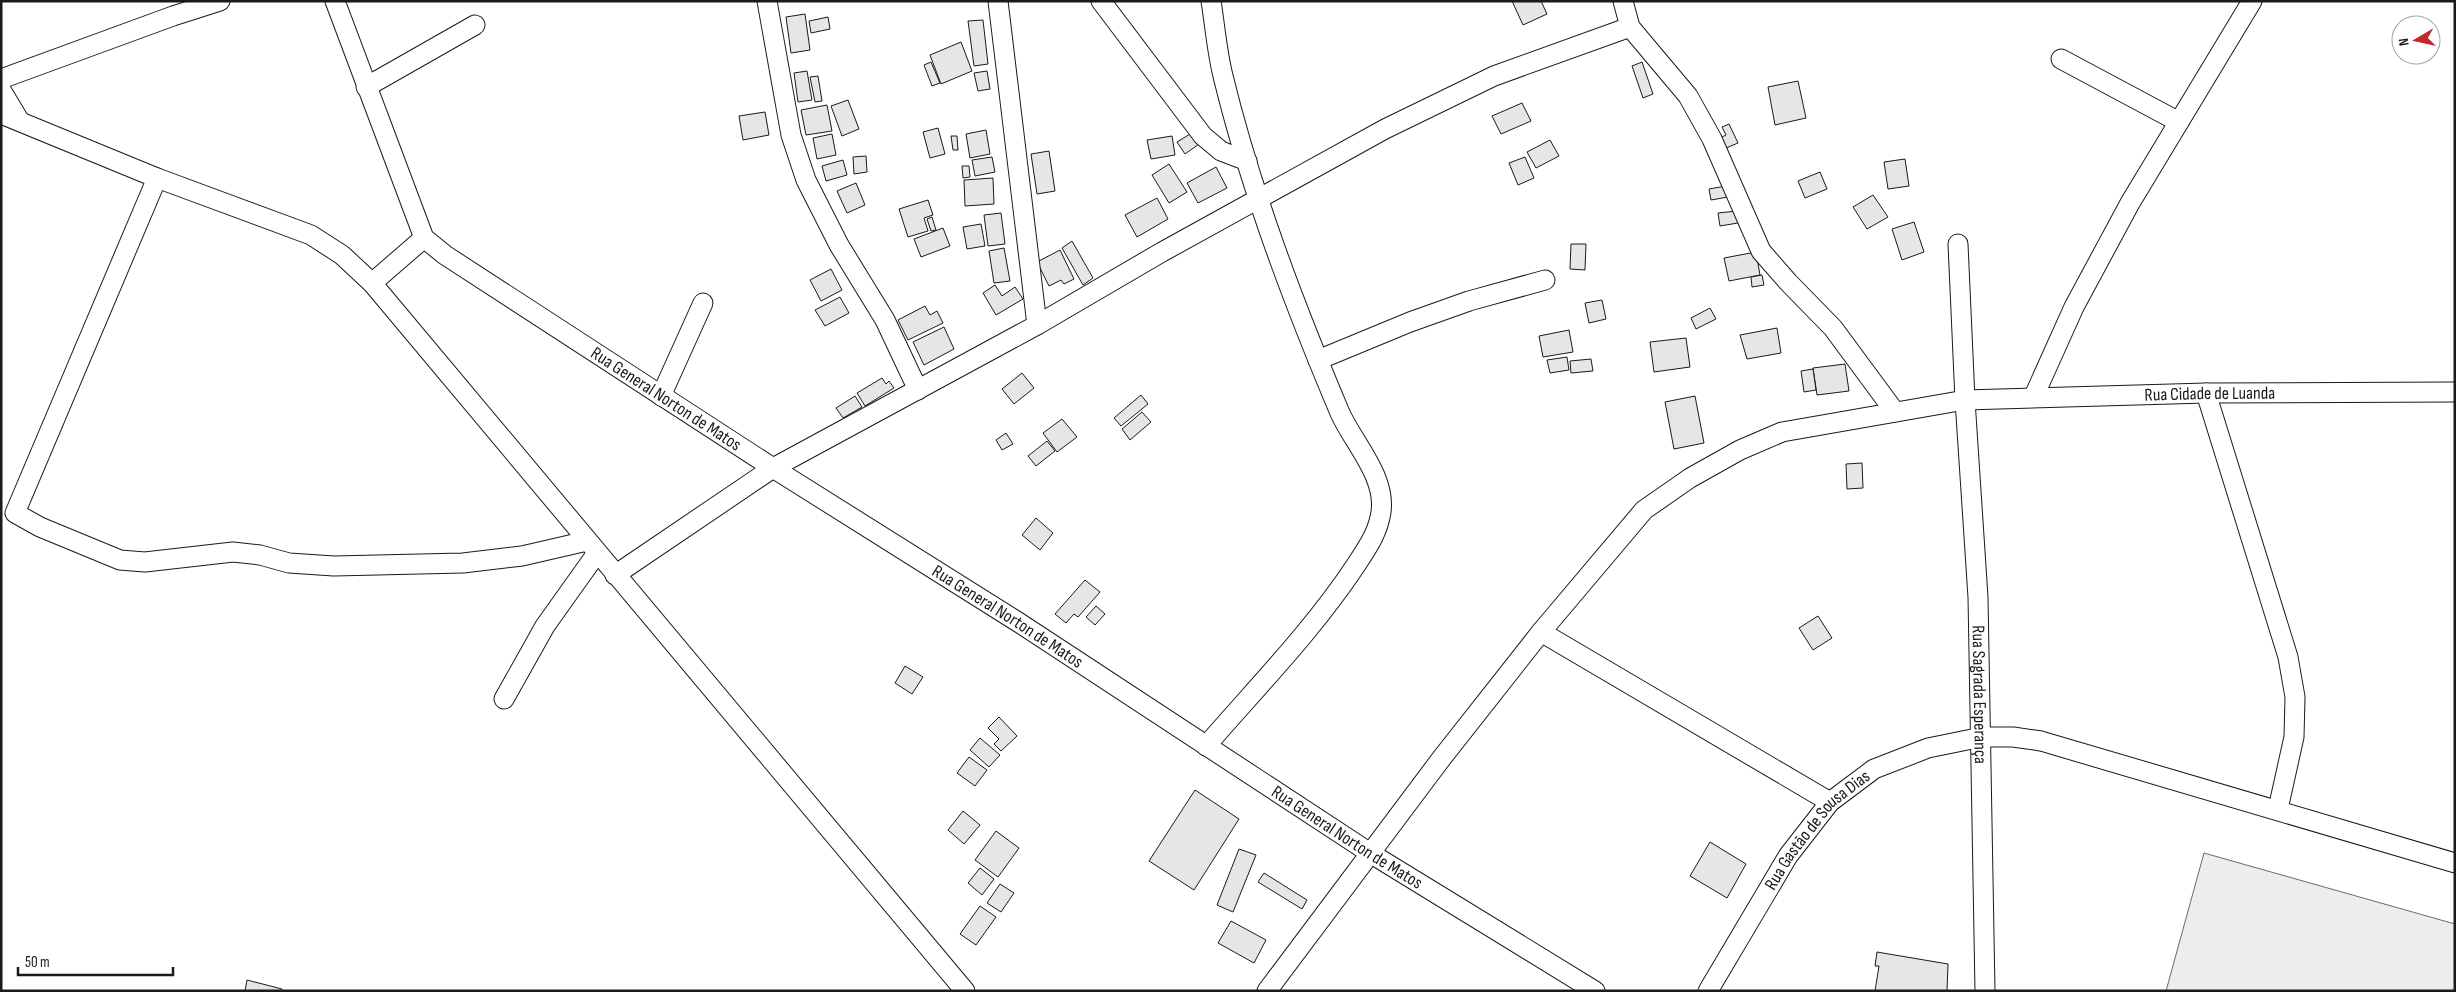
<svg xmlns="http://www.w3.org/2000/svg" width="2456" height="992" font-family="'Sofia Sans Condensed',sans-serif">
	<rect width="100%" height="100%" fill="#fff"/>
	<polygon fill="#ededed" stroke="#6a6a6a" points="2204,853 2455,924 2455,991 2166,991"/>
	<g fill="#e6e6e6" stroke="#1a1a1a">
		<polygon points="1512,1 1541,1 1547,14 1523,25"/>
		<polygon points="805,14 810,50 791,53 786,17"/>
		<polygon points="828,17 830,29 811,33 809,21"/>
		<polygon points="983,20 988,64 974,66 968,21"/>
		<polygon points="961,42 972,71 941,84 930,55"/>
		<polygon points="931,62 940,83 932,86 924,65"/>
		<polygon points="1642,62 1653,94 1643,98 1632,66"/>
		<polygon points="807,71 812,100 798,102 794,73"/>
		<polygon points="987,71 990,89 978,91 974,73"/>
		<polygon points="818,76 822,101 815,102 810,77"/>
		<polygon points="1798,81 1806,118 1775,125 1768,87"/>
		<polygon points="848,100 859,129 842,136 831,106"/>
		<polygon points="1522,103 1531,121 1501,134 1492,116"/>
		<polygon points="827,105 832,131 806,135 801,110"/>
		<polygon points="765,112 769,135 743,140 739,116"/>
		<polygon points="1729,124 1738,143 1719,151 1714,141 1726,135 1722,127"/>
		<polygon points="938,128 945,154 930,158 923,132"/>
		<polygon points="986,130 990,154 970,158 966,134"/>
		<polygon points="1195,131 1202,142 1185,154 1177,142"/>
		<polygon points="832,134 836,155 817,159 813,138"/>
		<polygon points="951,136 957,136 958,150 953,150"/>
		<polygon points="1172,136 1175,155 1151,159 1147,140"/>
		<polygon points="1550,140 1559,156 1536,168 1527,152"/>
		<polygon points="1049,151 1055,191 1037,194 1031,154"/>
		<polygon points="866,156 867,172 854,174 853,157"/>
		<polygon points="992,157 995,172 975,176 972,160"/>
		<polygon points="1525,157 1534,178 1518,185 1509,163"/>
		<polygon points="1905,159 1909,186 1888,189 1884,162"/>
		<polygon points="843,160 847,175 826,181 822,166"/>
		<polygon points="1169,164 1187,192 1169,203 1152,175"/>
		<polygon points="962,166 969,166 970,177 963,178"/>
		<polygon points="1216,167 1227,188 1198,203 1187,183"/>
		<polygon points="1820,172 1827,189 1805,198 1798,181"/>
		<polygon points="993,178 994,204 965,206 964,180"/>
		<polygon points="856,183 865,205 847,213 837,191"/>
		<polygon points="1726,186 1728,197 1711,200 1709,189"/>
		<polygon points="1873,195 1888,217 1867,229 1853,207"/>
		<polygon points="1157,198 1168,219 1137,237 1125,215"/>
		<polygon points="928,200 933,215 924,218 928,231 908,237 899,209"/>
		<polygon points="1737,211 1738,223 1720,226 1718,213"/>
		<polygon points="1001,213 1005,244 988,246 984,215"/>
		<polygon points="932,217 936,230 931,231 927,219"/>
		<polygon points="1914,222 1924,252 1902,260 1892,229"/>
		<polygon points="981,224 985,246 967,249 963,227"/>
		<polygon points="943,228 950,246 921,257 914,239"/>
		<polygon points="1072,241 1093,278 1083,285 1062,248"/>
		<polygon points="1571,244 1586,244 1585,270 1570,269"/>
		<polygon points="1004,248 1010,281 994,283 989,251"/>
		<polygon points="1060,250 1074,279 1064,284 1061,280 1049,286 1037,262"/>
		<polygon points="1756,252 1760,275 1729,281 1724,258"/>
		<polygon points="831,269 842,290 821,301 810,280"/>
		<polygon points="1762,275 1764,285 1752,287 1751,277"/>
		<polygon points="995,285 1002,296 1015,287 1023,299 996,315 983,293"/>
		<polygon points="840,297 849,313 825,326 815,310"/>
		<polygon points="1602,300 1606,319 1589,323 1585,303"/>
		<polygon points="925,306 930,315 937,311 943,323 908,340 898,320"/>
		<polygon points="1710,308 1716,319 1696,329 1691,318"/>
		<polygon points="944,327 954,349 924,365 913,342"/>
		<polygon points="1777,328 1781,353 1747,359 1740,335"/>
		<polygon points="1569,330 1573,352 1543,357 1539,336"/>
		<polygon points="1686,338 1690,367 1654,372 1650,342"/>
		<polygon points="1567,357 1569,370 1550,373 1547,360"/>
		<polygon points="1591,359 1593,371 1571,373 1570,361"/>
		<polygon points="1845,364 1849,391 1817,395 1813,368"/>
		<polygon points="1813,369 1816,390 1804,392 1801,371"/>
		<polygon points="1022,373 1034,388 1014,404 1002,389"/>
		<polygon points="882,378 886,384 889,381 894,388 865,406 857,393"/>
		<polygon points="1141,395 1148,404 1121,426 1114,418"/>
		<polygon points="855,396 862,407 843,418 836,408"/>
		<polygon points="1695,396 1704,443 1674,449 1665,402"/>
		<polygon points="1142,412 1151,422 1130,440 1122,429"/>
		<polygon points="1062,419 1077,437 1057,452 1043,433"/>
		<polygon points="1006,433 1013,444 1002,450 996,440"/>
		<polygon points="1047,441 1055,451 1036,466 1028,456"/>
		<polygon points="1862,463 1863,488 1847,489 1846,464"/>
		<polygon points="1036,518 1053,533 1040,550 1022,535"/>
		<polygon points="1085,580 1100,592 1078,617 1074,614 1066,623 1055,614"/>
		<polygon points="1096,606 1105,614 1095,625 1086,617"/>
		<polygon points="1818,616 1832,638 1813,650 1799,628"/>
		<polygon points="905,666 923,677 912,694 895,683"/>
		<polygon points="999,717 1017,736 1001,751 994,744 999,739 988,728"/>
		<polygon points="980,738 1000,755 989,767 970,750"/>
		<polygon points="969,757 987,770 975,786 957,773"/>
		<polygon points="1195,790 1239,819 1194,890 1149,861"/>
		<polygon points="963,811 980,825 964,844 948,830"/>
		<polygon points="996,831 1019,848 998,877 975,860"/>
		<polygon points="1710,842 1746,864 1727,898 1690,876"/>
		<polygon points="1239,849 1256,855 1233,912 1217,905"/>
		<polygon points="980,868 994,879 982,895 968,883"/>
		<polygon points="1264,873 1307,900 1302,909 1258,882"/>
		<polygon points="1000,884 1014,893 1001,912 987,903"/>
		<polygon points="980,906 996,917 976,945 960,934"/>
		<polygon points="1231,921 1266,940 1254,963 1218,943"/>
		<polygon points="1877,952 1948,964 1947,991 1875,991 1879,966 1875,966"/>
		<polygon points="247,980 282,989 281,991 245,991"/>
	</g>
	<g fill="none" stroke-linecap="round" stroke-linejoin="round">
		<defs>
			<g id="minor">
				<path id="s1" d="M335,1L424,238L445,255L773,468L1018,622L1370,853L1595,991"/>
				<polyline points="767,1 791,135 806,180 839,245 885,320 918,390"/>
				<polyline points="998,1 1037,325"/>
				<polyline points="1101,1 1203,136 1221,151 1247,161"/>
				<polyline points="1623,1 1630,27 1688,96 1712,139 1761,251 1788,282 1833,328 1895,412"/>
				<polyline points="2061,59 2179,122"/>
				<polyline points="1,79 173,16 220,1"/>
				<polyline points="366,87 475,25"/>
				<polyline points="1,90 19,120"/>
				<polyline points="1,114 157,178 311,235 342,255 372,283 965,991"/>
				<polyline points="157,178 15,513 40,527 120,560 145,562 233,552 260,555 289,563 334,566 463,563 522,556 587,541"/>
				<path id="s2" d="M1958,244L1965,400L1978,597L1985,991"/>
				<polyline points="372,283 424,238"/>
				<polyline points="1318,360 1410,322 1469,301 1545,280"/>
				<polyline points="2206,393 2288,657 2295,697 2294,737 2278,809"/>
				<polyline points="661,396 703,303"/>
				<polyline points="2034,396 2074,307 2130,203 2252,1"/>
				<polyline points="615,575 773,468 1037,325 1162,252 1385,129 1494,76 1630,27"/>
				<polyline points="1541,632 1830,802"/>
				<polyline points="504,699 545,626 597,553"/>
				<path d="M1206,746C1257,687 1313,630 1356,565C1367,548 1378,533 1381,512C1386,476 1354,444 1340,413C1294,304 1251,191 1223,76C1217,52 1215,26 1211,1"/>
				<path id="s3" d="M1267,991L1441,759L1541,632L1644,510L1690,478L1740,450L1782,432L1965,400L2206,393L2455,392"/>
				<path id="s4" d="M1708,991L1788,856L1830,802L1874,769L1928,748L1982,737H2013L2041,741L2455,863"/>
			</g>
		</defs>
		<use href="#minor" stroke="#1a1a1a" stroke-width="21"/>
		<use href="#minor" stroke="#fff" stroke-width="19"/>
	</g>
	<g text-anchor="middle" stroke-width="4" stroke-linejoin="round" paint-order="stroke">
		<g font-size="18" fill="#1a1a1a" stroke="#fff">
			<text dy="6" stroke="none"><textPath href="#s3" startOffset="1201">Rua Cidade de Luanda</textPath></text>
			<text dy="6" stroke="none"><textPath href="#s1" startOffset="544">Rua General Norton de Matos</textPath></text>
			<text dy="6" stroke="none"><textPath href="#s1" startOffset="949">Rua General Norton de Matos</textPath></text>
			<text dy="6" stroke="none"><textPath href="#s2" startOffset="451">Rua Sagrada Esperança</textPath></text>
			<text dy="6" stroke="none"><textPath href="#s4" startOffset="196">Rua Gastão de Sousa Dias</textPath></text>
			<text dy="6" stroke="none"><textPath href="#s1" startOffset="1354">Rua General Norton de Matos</textPath></text>
		</g>
	</g>
	<rect width="2456" height="992" fill="none" stroke="#1a1a1a" stroke-width="5"/>
	<g transform="translate(2416 40) rotate(261)"><circle r="24" fill="#ffffff" stroke="#a3a3a3"/>
	<path d="M0-4L9 19L0 12L-9 19Z" fill="#c62828"/>
	<text y="-8" font-size="14" font-weight="bold" text-anchor="middle" fill="#1a1a1a">N</text>
	</g>
	<path d="M18 967v8h155v-8" fill="none" stroke="#1a1a1a" stroke-width="2.5"/>
	<text x="25" y="967" font-size="15" fill="#1a1a1a" stroke="#ffffff" stroke-width="4" paint-order="stroke">50 m</text>
</svg>
